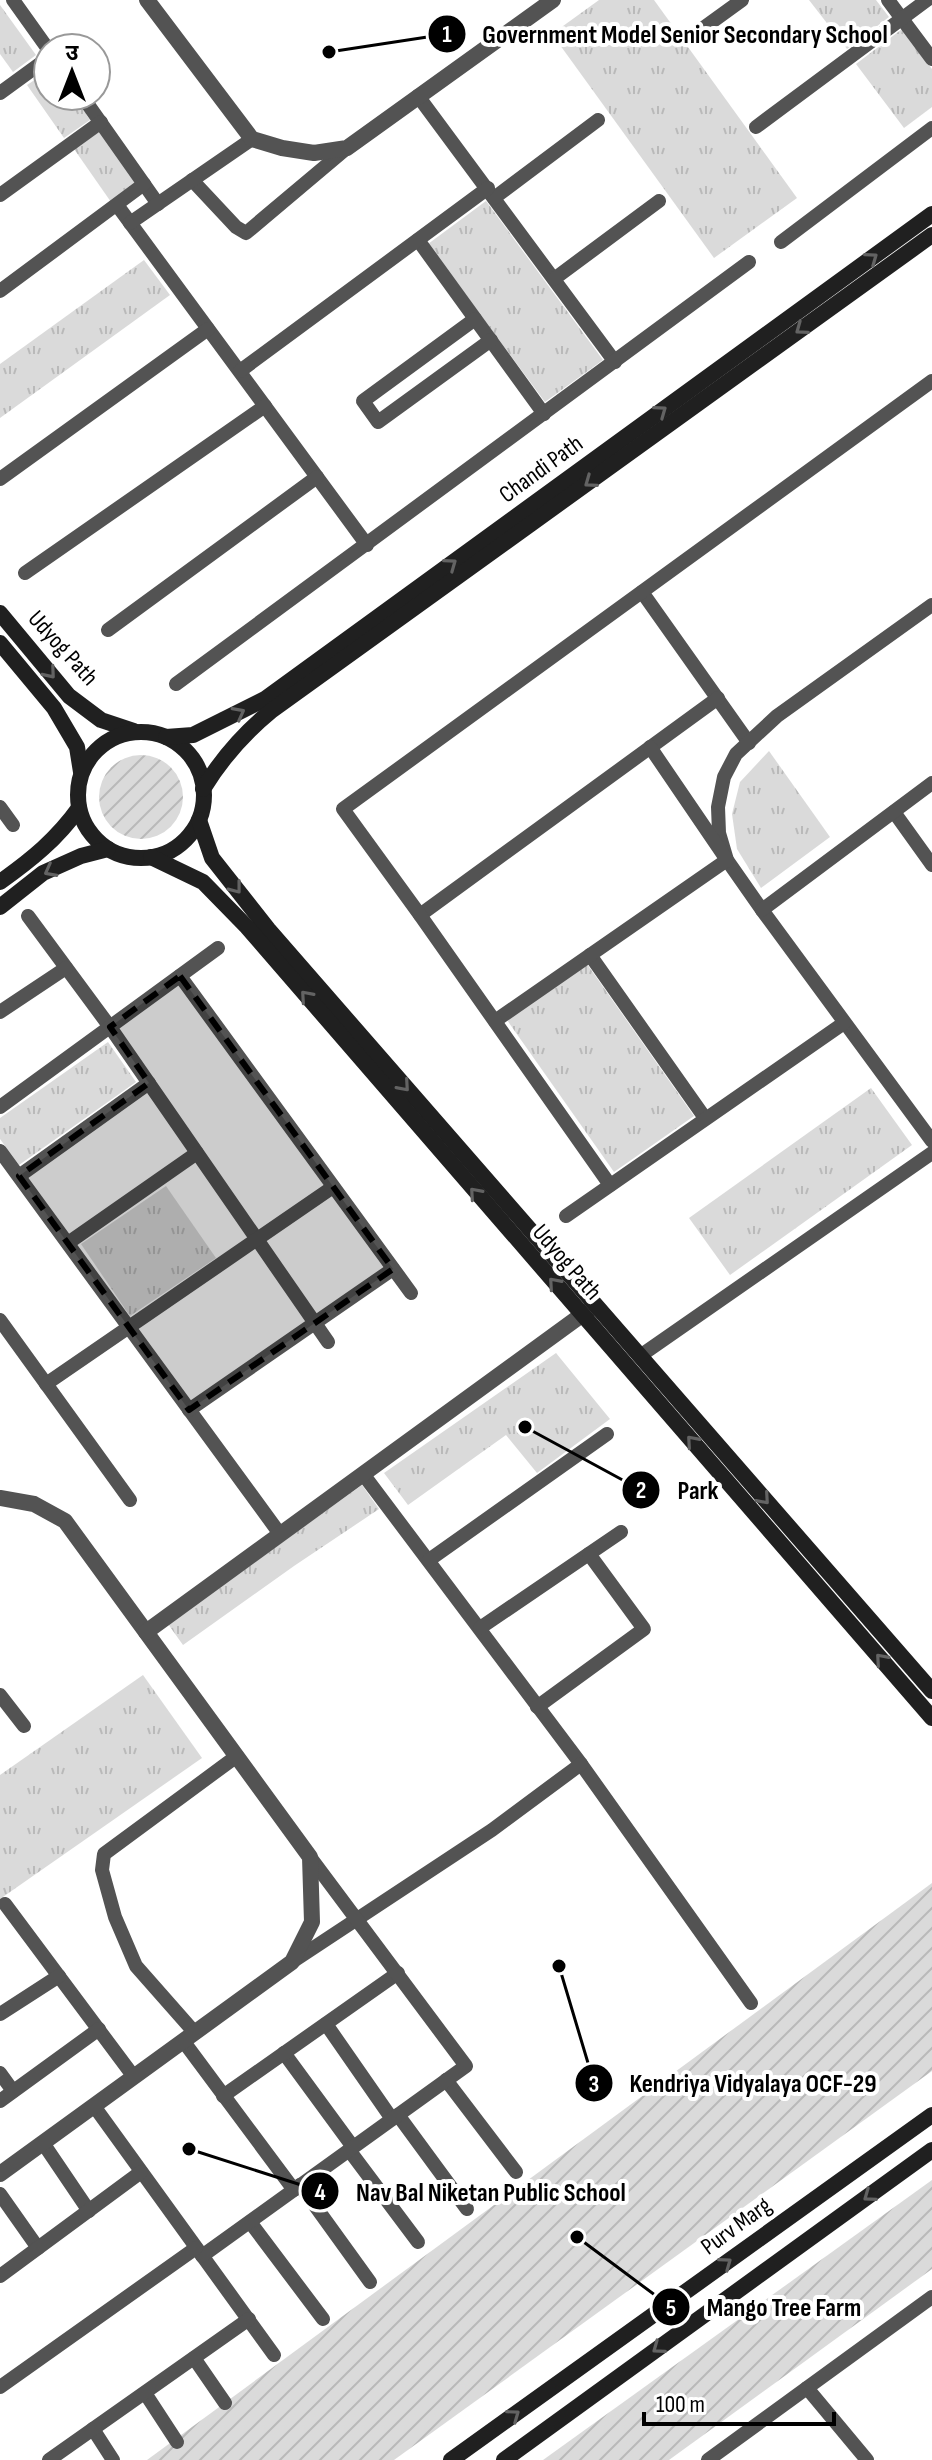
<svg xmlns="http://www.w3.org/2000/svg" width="932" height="2460" font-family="'Sofia Sans Condensed','Noto Sans Devanagari',sans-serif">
<defs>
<pattern id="park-tufts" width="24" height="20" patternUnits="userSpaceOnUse" patternTransform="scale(2)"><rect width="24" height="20" fill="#dadada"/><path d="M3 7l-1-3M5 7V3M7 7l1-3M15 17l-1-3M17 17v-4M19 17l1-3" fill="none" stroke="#b9b9b9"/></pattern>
<pattern id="garden-furrows" width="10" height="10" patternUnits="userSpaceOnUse" patternTransform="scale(2)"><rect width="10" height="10" fill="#dadada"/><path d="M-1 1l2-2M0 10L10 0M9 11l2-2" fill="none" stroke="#b9b9b9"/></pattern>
</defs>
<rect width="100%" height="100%" fill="#fff"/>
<g fill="url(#park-tufts)">
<path d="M 599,0 L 654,0 L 797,198 L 714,258 L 552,34 Z"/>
<path d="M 809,0 L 876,0 L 889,17 L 847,49 Z"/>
<path d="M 0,5 L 36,55 L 13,72 L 0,54 Z"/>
<path d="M 902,29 L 932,69 L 932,107 L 904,128 L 856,64 Z"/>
<path d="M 48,71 L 48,96 L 74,96 L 90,120 L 64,138 L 27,85 Z"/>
<path d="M 100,131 L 137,184 L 111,202 L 74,149 Z"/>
<path d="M 486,201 L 603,360 L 545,402 L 428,244 Z"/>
<path d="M 144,260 L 170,295 L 0,418 L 0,364 Z"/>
<path d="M 769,751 L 830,837 L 761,888 L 737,849 L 732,814 L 740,782 Z"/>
<path d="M 587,964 L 694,1116 L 614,1172 L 507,1020 Z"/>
<path d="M 108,1042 L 136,1082 L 19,1165 L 0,1139 L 0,1118 Z"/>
<path d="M 871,1088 L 912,1145 L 730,1275 L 689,1218 Z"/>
<path d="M 166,1186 L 216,1258 L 130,1316 L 81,1244 Z"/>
<path d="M 556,1353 L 610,1419 L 537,1473 L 506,1435 L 408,1505 L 384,1473 Z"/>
<path d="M 362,1485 L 379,1509 L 294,1566 L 183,1645 L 168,1624 Z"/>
<path d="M 143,1675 L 202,1758 L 0,1899 L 0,1775 Z"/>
</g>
<g fill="url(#garden-furrows)">
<circle cx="141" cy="797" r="42"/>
<path d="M 932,1883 L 932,2071 L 394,2460 L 147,2460 Z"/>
<path d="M 932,2180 L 932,2269 L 669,2460 L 543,2460 Z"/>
</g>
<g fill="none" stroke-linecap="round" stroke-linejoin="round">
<g stroke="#535353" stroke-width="14">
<path d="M 13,0 L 48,49"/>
<path d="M 888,0 L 932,59"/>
<path d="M 691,37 L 742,0"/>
<path d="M 0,93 L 48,58"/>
<path d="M 82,96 L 158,204"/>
<path d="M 418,96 L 615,362"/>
<path d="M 756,127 L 927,0"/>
<path d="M 192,180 L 236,227 L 246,233 L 347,148"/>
<path d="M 0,195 L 101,122"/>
<path d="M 494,198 L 598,120"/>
<path d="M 117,205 L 367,545"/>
<path d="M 130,223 L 252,139"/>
<path d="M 418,240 L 544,414"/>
<path d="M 781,242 L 932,128"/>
<path d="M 554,279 L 659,201"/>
<path d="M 0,291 L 144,184"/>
<path d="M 475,319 L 363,401 L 378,422 L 491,340"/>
<path d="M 240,371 L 488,188"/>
<path d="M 0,479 L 208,329"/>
<path d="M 25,573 L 265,406"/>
<path d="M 642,592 L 749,743"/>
<path d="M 932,605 L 777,716 L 736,754 L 724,777 L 718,807 L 719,833 L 727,860 L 762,910 L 932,1141"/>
<path d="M 108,630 L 317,477"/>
<path d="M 176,684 L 749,262"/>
<path d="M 0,807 L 13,825"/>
<path d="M 894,812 L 932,865"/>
<path d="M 762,910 L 932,783"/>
<path d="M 420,915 L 718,698"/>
<path d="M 28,916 L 110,1027 L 328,1342"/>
<path d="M 590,955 L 705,1118"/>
<path d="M 180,976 L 411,1293"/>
<path d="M 0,1012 L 66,968"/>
<path d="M 495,1021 L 727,860 L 650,747"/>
<path d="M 0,1107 L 218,948"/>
<path d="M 0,1151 L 280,1534"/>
<path d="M 19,1176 L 149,1083"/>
<path d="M 610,1185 L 420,915 L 343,809 L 932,381"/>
<path d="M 566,1216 L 844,1023"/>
<path d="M 68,1243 L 197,1153"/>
<path d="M 0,1320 L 130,1500"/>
<path d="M 640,1356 L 932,1153"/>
<path d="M 46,1384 L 333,1187"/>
<path d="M 189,1410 L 393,1269"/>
<path d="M 363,1474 L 581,1764 L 751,2003"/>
<path d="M 429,1560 L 607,1434"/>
<path d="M 480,1628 L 621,1532"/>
<path d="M 0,1695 L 24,1726"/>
<path d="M 537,1707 L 644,1629 L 589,1554"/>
<path d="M 5,1904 L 134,2077"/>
<path d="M 292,1962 L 492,1830 L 581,1764"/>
<path d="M 0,2014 L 59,1976"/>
<path d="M 326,2024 L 392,2119"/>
<path d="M 195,2033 L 136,1966 L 115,1917 L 102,1870 L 104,1854 L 237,1756"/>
<path d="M 184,2042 L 294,2190"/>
<path d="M 284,2053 L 353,2147"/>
<path d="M 0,2073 L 13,2091"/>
<path d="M 446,2080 L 516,2172"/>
<path d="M 223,2096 L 398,1973"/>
<path d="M 0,2101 L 99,2029"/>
<path d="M 94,2106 L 274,2355"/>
<path d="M 398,2115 L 467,2209"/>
<path d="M 43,2143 L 89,2211"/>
<path d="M 349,2150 L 418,2242"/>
<path d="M 300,2185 L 370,2282"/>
<path d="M 0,2194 L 38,2248"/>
<path d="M 250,2222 L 323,2319"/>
<path d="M 202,2256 L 466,2066 L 310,1857"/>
<path d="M 0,2276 L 141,2172"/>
<path d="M 194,2358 L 225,2403"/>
<path d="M 0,2387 L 196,2248"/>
<path d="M 807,2388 L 867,2460"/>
<path d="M 145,2393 L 177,2442"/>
<path d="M 93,2429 L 113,2460"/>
<path d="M 49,2460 L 249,2319"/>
<path d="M 708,2460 L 932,2297"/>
</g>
<g stroke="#535353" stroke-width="16">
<path d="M 147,0 L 252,139 L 282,148 L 314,153 L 347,148 L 553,0"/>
<path d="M 0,1498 L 34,1504 L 65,1521 L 310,1857 L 312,1922 L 292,1962 L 0,2174"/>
<path d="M 146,1632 L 594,1306"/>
</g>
<g stroke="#202020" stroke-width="16">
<path d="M 0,613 L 69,696 L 101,720 L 134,731"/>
<path d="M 0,643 L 54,708 L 77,747 L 81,772"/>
<circle cx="141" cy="795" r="63"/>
<path d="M 166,737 L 193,735 L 265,699 L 932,214"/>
<path d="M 203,789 C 222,758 243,734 271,711 L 932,235"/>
<path d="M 199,820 L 212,858 L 268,929 L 932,1691"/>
<path d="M 151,857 L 203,882 L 247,927 L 932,1718"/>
<path d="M 0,882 C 31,860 57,839 79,808"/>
<path d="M 0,907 L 43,873 L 81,856 L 108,849"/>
<path d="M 451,2460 L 932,2115"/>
<path d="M 504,2460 L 932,2150"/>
</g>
</g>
<defs><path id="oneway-chevron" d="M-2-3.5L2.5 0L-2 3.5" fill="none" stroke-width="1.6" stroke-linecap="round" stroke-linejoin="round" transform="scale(2)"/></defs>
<g stroke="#636363">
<use href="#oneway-chevron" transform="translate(872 258) rotate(-36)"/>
<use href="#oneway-chevron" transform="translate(801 329) rotate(144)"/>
<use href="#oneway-chevron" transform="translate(661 411) rotate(-36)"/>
<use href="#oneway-chevron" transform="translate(590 482) rotate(144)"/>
<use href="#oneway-chevron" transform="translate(451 564) rotate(-36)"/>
<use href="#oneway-chevron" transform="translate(50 673) rotate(50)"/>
<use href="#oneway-chevron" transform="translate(239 713) rotate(-28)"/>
<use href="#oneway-chevron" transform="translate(50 871) rotate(152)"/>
<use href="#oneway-chevron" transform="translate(236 888) rotate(52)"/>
<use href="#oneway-chevron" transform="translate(306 996) rotate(-131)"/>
<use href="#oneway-chevron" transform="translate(404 1086) rotate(49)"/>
<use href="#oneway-chevron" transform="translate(475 1193) rotate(-131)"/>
<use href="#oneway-chevron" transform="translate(554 1283) rotate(-131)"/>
<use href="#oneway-chevron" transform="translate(692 1441) rotate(-131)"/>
<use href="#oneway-chevron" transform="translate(764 1499) rotate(49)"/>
<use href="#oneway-chevron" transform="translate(881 1659) rotate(-131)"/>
<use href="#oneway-chevron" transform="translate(869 2196) rotate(144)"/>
<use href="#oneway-chevron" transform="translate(726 2263) rotate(-36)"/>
<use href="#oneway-chevron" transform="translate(658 2348) rotate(144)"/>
<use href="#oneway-chevron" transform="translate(514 2415) rotate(-36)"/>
</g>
<path fill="#000" fill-opacity="0.2" stroke="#000" stroke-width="6" stroke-dasharray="16 10" stroke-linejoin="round" d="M 180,976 L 393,1269 L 189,1410 L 19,1176 L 149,1083 L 110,1027 Z"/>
<g text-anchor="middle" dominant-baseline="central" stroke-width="8" stroke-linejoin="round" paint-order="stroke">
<g font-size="24" fill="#000" stroke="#fff">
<text transform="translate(541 469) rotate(-36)">Chandi Path</text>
<text transform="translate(63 648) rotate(48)">Udyog Path</text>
<text transform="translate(567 1262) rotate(49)">Udyog Path</text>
<text transform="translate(736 2226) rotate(-36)">Purv Marg</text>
</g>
</g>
<path fill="none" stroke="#000" stroke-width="3" d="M329 52L447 34M525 1427L641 1490M559 1966L594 2083M189 2149L320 2191M577 2237L671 2307"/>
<g fill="#000" stroke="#fff" stroke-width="3">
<circle cx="329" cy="52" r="8"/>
<circle cx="525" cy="1427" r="8"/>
<circle cx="559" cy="1966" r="8"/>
<circle cx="189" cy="2149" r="8"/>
<circle cx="577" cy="2237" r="8"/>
<circle cx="447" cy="34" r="20"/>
<circle cx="641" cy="1490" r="20"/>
<circle cx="594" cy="2083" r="20"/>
<circle cx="320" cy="2191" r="20"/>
<circle cx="671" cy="2307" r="20"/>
</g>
<g font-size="24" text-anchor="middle" font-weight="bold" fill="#fff">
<text x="447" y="42">1</text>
<text x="641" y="1498">2</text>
<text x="594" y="2092">3</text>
<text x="320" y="2200">4</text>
<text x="671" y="2316">5</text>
</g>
<g font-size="26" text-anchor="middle" font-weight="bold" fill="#000" stroke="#fff" stroke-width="8" stroke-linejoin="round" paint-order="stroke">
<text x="685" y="43">Government Model Senior Secondary School</text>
<text x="698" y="1499">Park</text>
<text x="753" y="2092">Kendriya Vidyalaya OCF-29</text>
<text x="491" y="2201">Nav Bal Niketan Public School</text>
<text x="784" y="2316">Mango Tree Farm</text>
</g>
<g transform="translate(72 72)"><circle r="38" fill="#ffffff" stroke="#999999" stroke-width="2"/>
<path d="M0-6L14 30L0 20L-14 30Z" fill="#000000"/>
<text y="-12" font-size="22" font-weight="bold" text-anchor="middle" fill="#000000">उ</text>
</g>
<path d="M644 2412v12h190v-12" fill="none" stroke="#000000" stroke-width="4"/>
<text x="656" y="2412" font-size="24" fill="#000000" stroke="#ffffff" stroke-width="6" paint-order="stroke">100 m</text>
</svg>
